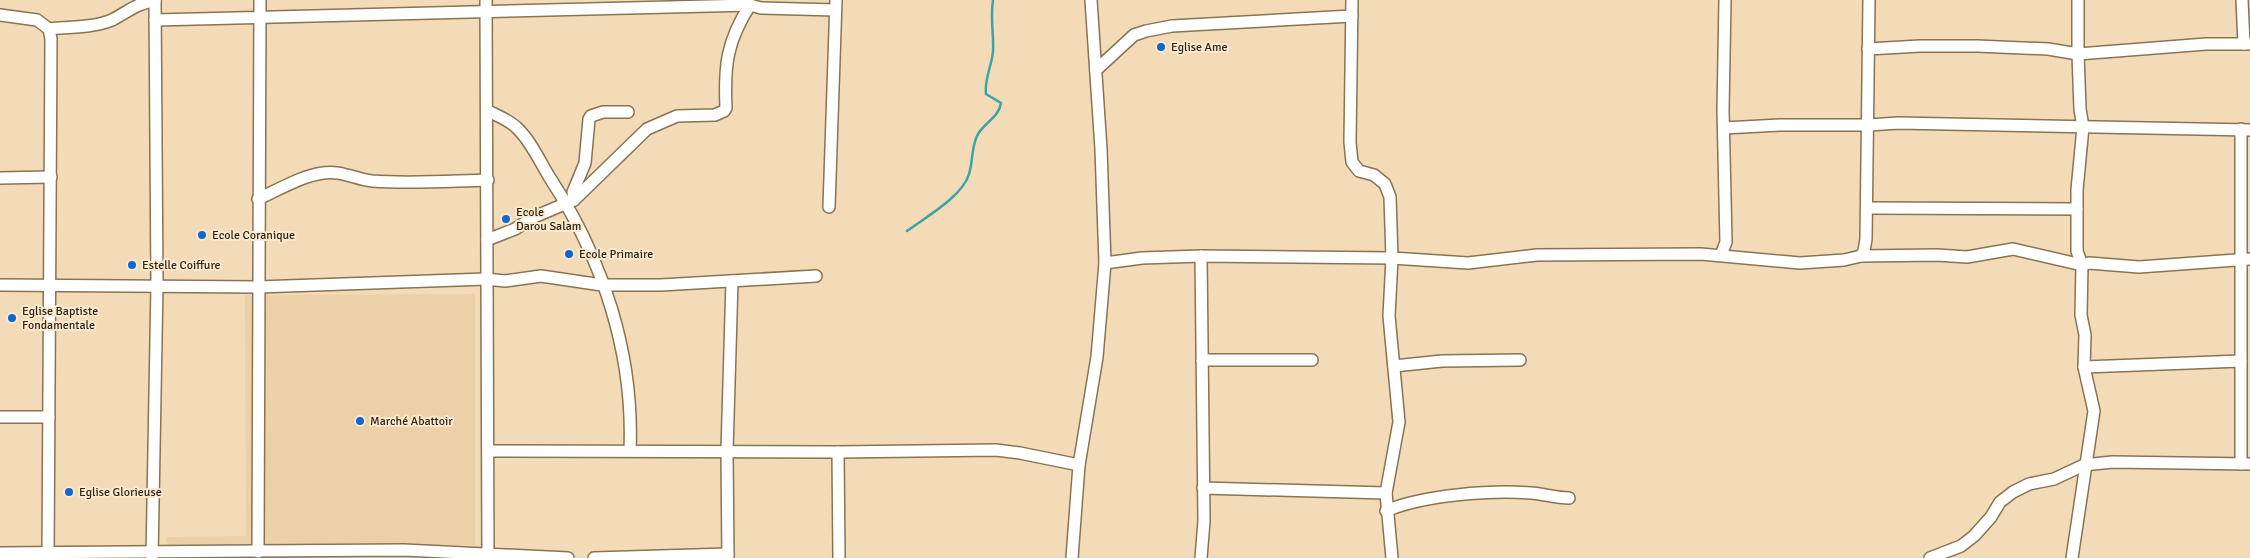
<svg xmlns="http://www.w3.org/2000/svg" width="2250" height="558" font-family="Signika,sans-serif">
<rect width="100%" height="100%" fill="#f3dbb8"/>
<path fill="#ecd0a7" d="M 475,294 L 475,545 L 168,545 L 166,537 L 246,536 L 245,295 Z"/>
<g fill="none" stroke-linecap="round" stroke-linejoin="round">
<path stroke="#3aa5a4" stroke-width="2.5" d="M 907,231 C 926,217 963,196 969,174 C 973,162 971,149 977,136 C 983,123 999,118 1001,103 L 986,94 C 984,79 992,66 993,51 C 994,34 990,18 993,0"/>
<g stroke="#887353" stroke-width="14">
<g id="minor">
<path d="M 486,0 L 488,558"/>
<path d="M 1352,0 L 1350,142 L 1352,162 L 1359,171 L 1374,175 L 1385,184 L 1390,197 L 1392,258 L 1389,316 L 1399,422 L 1386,493 L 1392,558"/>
<path d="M 2242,0 L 2244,44"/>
<path d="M 0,15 L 37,20 L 49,29 L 51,39 L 48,558"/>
<path d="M 155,20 L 750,5 L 761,8 L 835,10"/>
<path d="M 49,29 C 69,27 92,28 112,20 C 126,13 138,2 155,1"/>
<path d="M 1868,49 L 1920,46 L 1977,46 L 2048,49 L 2078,54 L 2206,44 L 2250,44"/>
<path d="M 1096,70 L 1134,35 L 1146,31 L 1172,26 L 1352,16"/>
<path d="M 488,111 C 498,116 509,120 517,128 C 531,141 540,162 550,178 C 603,259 634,354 630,450"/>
<path d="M 1724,128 L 1780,125 L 1869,125 L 1898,123 L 2250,130"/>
<path d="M 2241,129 L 2241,464"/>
<path d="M 0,178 L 51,177"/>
<path d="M 258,199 C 278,190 301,176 323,173 C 340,170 355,179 372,181 C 410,184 449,181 488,180"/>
<path d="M 574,200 L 573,192 L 585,163 L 589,119 L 591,116 L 603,112 L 628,112"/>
<path d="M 829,207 L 836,0"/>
<path d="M 1867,208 L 2077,209"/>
<path d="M 487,240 L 515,229 L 534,217 L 574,200 L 647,129 L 677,116 L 715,115 L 724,111 L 726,108 C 724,65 727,41 750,5"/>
<path d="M 1721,255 L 1726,242 L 1723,110 L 1725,0"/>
<path d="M 1201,256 L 1204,521 L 1201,558"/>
<path d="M 1861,256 L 1864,251 L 1866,239 L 1869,0"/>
<path d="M 1105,263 L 1142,258 L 1201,256 L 1392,258 L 1468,263 L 1537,255 L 1701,254 L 1800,263 L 1844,260 L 1861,256 L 1937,255 L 1967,257 L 2013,249 L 2082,265 L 2089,263 L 2139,267 L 2250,259"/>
<path d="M 0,285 L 258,287 L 486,279 L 505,281 L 541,276 L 602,285 L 661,285 L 816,276"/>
<path d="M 1202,360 L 1312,360"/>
<path d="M 1394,366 L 1442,361 L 1520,360"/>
<path d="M 2084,367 L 2241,361"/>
<path d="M 0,417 L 49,417"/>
<path d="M 488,451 L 838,452 L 996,450 L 1020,453 L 1079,465 L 1072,558"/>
<path d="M 838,452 L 839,558"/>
<path d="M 1079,465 L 1097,357 L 1105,263 L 1101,149 L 1091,0"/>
<path d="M 1203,488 L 1386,493"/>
<path d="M 1386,511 C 1422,495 1492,490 1531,493 C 1544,494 1556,498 1569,498"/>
<path d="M 258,552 L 260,0"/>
<path d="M 0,553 L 404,550 L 568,558"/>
<path d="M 152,558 L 157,285 L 155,0"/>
<path d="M 594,558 L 728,554"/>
<path d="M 728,558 L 727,451 L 732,281"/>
<path d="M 1930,558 L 1961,546 L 1974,536 L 1991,517 L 2000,502 L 2013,492 L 2029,484 L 2054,479 L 2084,465 L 2112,462 L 2250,464"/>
<path d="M 2072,558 L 2094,411 L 2084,367 L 2085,335 L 2081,315 L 2082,265 L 2077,251 L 2077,190 L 2083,127 L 2080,109 L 2078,54 L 2078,0"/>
</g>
</g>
<use href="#minor" stroke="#fff" stroke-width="11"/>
</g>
<g fill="#0e67d0" stroke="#fce9cd" stroke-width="2">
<circle cx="1161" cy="47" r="5"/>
<circle cx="506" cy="219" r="5"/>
<circle cx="202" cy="235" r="5"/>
<circle cx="569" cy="254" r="5"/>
<circle cx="132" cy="265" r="5"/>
<circle cx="12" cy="318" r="5"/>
<circle cx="360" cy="421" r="5"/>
<circle cx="69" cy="492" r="5"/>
</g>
<g text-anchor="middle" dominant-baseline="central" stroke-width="4" stroke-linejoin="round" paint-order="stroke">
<g font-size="12" fill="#2f2619" stroke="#fce9cd" text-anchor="start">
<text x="1171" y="47">Eglise Ame</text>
<text x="516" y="212">Ecole<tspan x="516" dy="14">Darou Salam</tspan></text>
<text x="212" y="235">Ecole Coranique</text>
<text x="579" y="254">Ecole Primaire</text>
<text x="142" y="265">Estelle Coiffure</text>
<text x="22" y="311">Eglise Baptiste<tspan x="22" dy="14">Fondamentale</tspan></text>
<text x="370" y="421">Marché Abattoir</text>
<text x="79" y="492">Eglise Glorieuse</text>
</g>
</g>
</svg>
